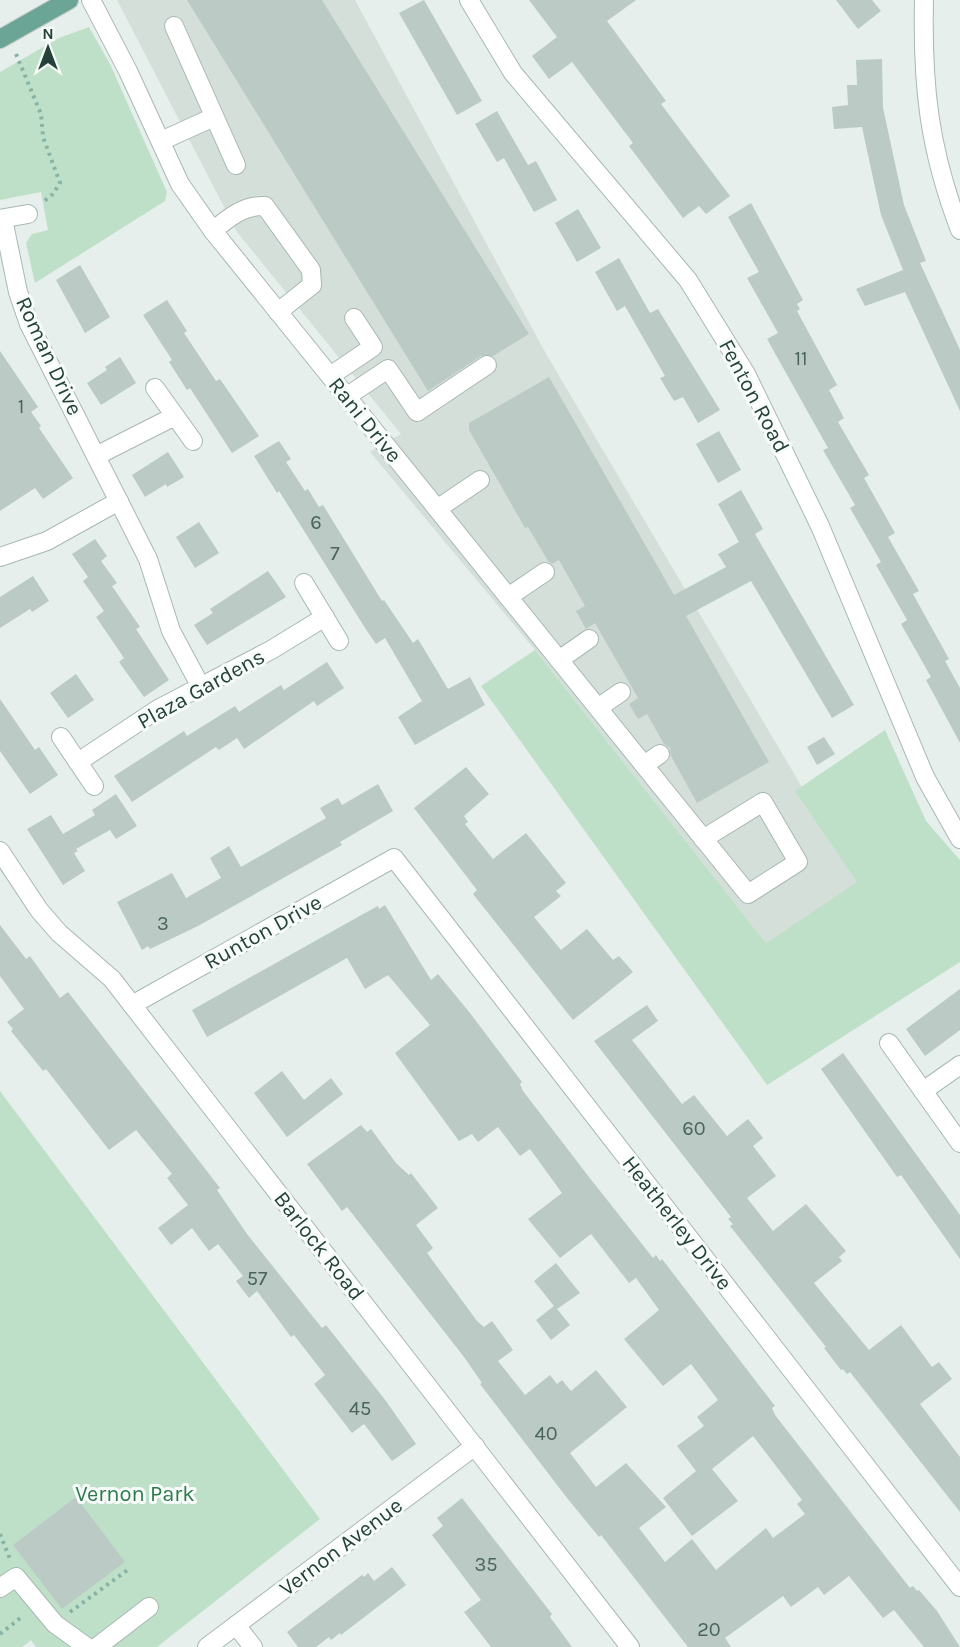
<svg xmlns="http://www.w3.org/2000/svg" width="960" height="1647" font-family="Karla,sans-serif">
<rect width="100%" height="100%" fill="#e6efeb"/>
<path fill="#d4dfda" d="M 117,0 L 355,0 L 545,352 L 858,882 L 766,943 L 535,650 L 370,452 L 401,434 L 237,232 Z"/>
<g fill="#bfe0c8">
<path d="M 89,27 L 110,64 L 167,192 L 165,201 L 35,283 L 26,243 L 32,234 L 48,230 L 41,192 L 0,200 L 0,72 L 59,38 Z"/>
<path d="M 535,650 L 766,943 L 857,882 L 795,791 L 885,730 L 926,821 L 960,860 L 960,962 L 767,1085 L 481,686 Z"/>
<path d="M 0,1091 L 320,1519 L 157,1647 L 36,1647 L 31,1640 L 22,1647 L 0,1647 Z"/>
</g>
<g fill="#bbcac4">
<path d="M 187,0 L 322,0 L 529,334 L 493,356 L 481,356 L 428,391 Z"/>
<path d="M 424,0 L 482,101 L 457,115 L 399,13 Z"/>
<path d="M 529,0 L 636,0 L 607,21 L 666,101 L 661,104 L 730,196 L 706,214 L 699,206 L 683,218 L 629,146 L 633,143 L 572,62 L 549,79 L 532,56 L 557,37 Z"/>
<path d="M 836,0 L 872,0 L 881,11 L 858,29 Z"/>
<path d="M 882,59 L 883,108 L 904,205 L 926,261 L 920,263 L 960,350 L 960,411 L 905,292 L 865,306 L 856,289 L 903,270 L 881,215 L 862,127 L 834,129 L 832,107 L 848,105 L 847,85 L 857,85 L 856,60 Z"/>
<path d="M 497,111 L 528,165 L 536,161 L 557,200 L 534,212 L 504,158 L 497,162 L 475,124 Z"/>
<path d="M 751,203 L 803,300 L 797,304 L 800,309 L 797,311 L 837,385 L 829,390 L 844,418 L 838,422 L 869,475 L 864,478 L 895,533 L 888,537 L 919,591 L 913,594 L 949,659 L 945,661 L 960,688 L 960,743 L 926,680 L 931,677 L 901,624 L 907,620 L 876,565 L 881,562 L 850,508 L 855,505 L 823,450 L 828,448 L 767,339 L 778,333 L 747,278 L 759,272 L 728,217 Z"/>
<path d="M 578,209 L 601,248 L 577,262 L 555,223 Z"/>
<path d="M 619,258 L 650,313 L 658,309 L 720,410 L 698,423 L 683,397 L 674,401 L 660,378 L 665,376 L 625,306 L 617,311 L 595,272 Z"/>
<path d="M 80,265 L 110,317 L 85,333 L 56,280 Z"/>
<path d="M 167,300 L 187,331 L 184,333 L 216,381 L 220,379 L 259,436 L 232,453 L 190,388 L 187,390 L 169,362 L 172,360 L 143,315 Z"/>
<path d="M 0,351 L 38,407 L 31,412 L 41,426 L 39,428 L 73,478 L 43,499 L 35,488 L 0,511 Z"/>
<path d="M 120,357 L 136,383 L 101,405 L 87,383 L 107,370 L 105,367 Z"/>
<path d="M 549,377 L 674,595 L 726,567 L 718,554 L 739,542 L 718,504 L 741,490 L 763,529 L 755,534 L 854,705 L 832,718 L 751,581 L 686,616 L 769,762 L 697,803 L 671,756 L 670,748 L 664,744 L 647,714 L 638,719 L 629,704 L 638,698 L 595,623 L 586,629 L 576,611 L 585,606 L 559,560 L 552,564 L 548,561 L 528,527 L 525,528 L 469,430 L 469,423 Z"/>
<path d="M 719,431 L 741,470 L 718,483 L 696,444 Z"/>
<path d="M 279,441 L 291,459 L 286,462 L 305,491 L 308,489 L 319,507 L 323,505 L 382,601 L 384,600 L 413,643 L 418,639 L 448,689 L 470,677 L 485,705 L 415,745 L 398,717 L 422,701 L 385,638 L 376,644 L 367,631 L 279,491 L 277,493 L 254,456 Z"/>
<path d="M 168,452 L 184,477 L 167,487 L 166,484 L 145,497 L 132,475 Z"/>
<path d="M 199,522 L 219,553 L 195,568 L 176,537 Z"/>
<path d="M 95,539 L 107,556 L 101,561 L 117,583 L 112,586 L 140,627 L 136,629 L 169,680 L 144,697 L 119,662 L 124,658 L 96,617 L 104,611 L 83,581 L 88,577 L 72,554 Z"/>
<path d="M 268,571 L 286,597 L 207,645 L 194,625 L 213,613 L 210,609 Z"/>
<path d="M 33,576 L 49,601 L 32,612 L 30,609 L 0,628 L 0,597 Z"/>
<path d="M 327,662 L 344,688 L 317,706 L 314,701 L 244,749 L 237,738 L 219,750 L 216,747 L 132,802 L 114,776 L 184,731 L 187,736 L 235,706 L 239,712 L 281,685 L 284,690 Z"/>
<path d="M 76,674 L 94,700 L 68,718 L 50,693 Z"/>
<path d="M 0,699 L 35,750 L 39,747 L 58,775 L 30,794 L 0,751 Z"/>
<path d="M 824,737 L 835,754 L 817,765 L 807,747 Z"/>
<path d="M 466,767 L 489,794 L 464,816 L 468,822 L 465,824 L 493,859 L 526,833 L 566,883 L 556,891 L 561,896 L 534,917 L 561,950 L 587,929 L 613,960 L 619,956 L 633,972 L 573,1020 L 473,894 L 477,890 L 414,808 Z"/>
<path d="M 378,784 L 393,811 L 340,842 L 342,845 L 198,926 L 150,949 L 148,946 L 142,950 L 117,902 L 172,873 L 186,898 L 221,878 L 210,858 L 229,846 L 241,867 L 326,818 L 320,808 L 338,798 L 342,805 Z"/>
<path d="M 116,794 L 137,826 L 116,839 L 110,830 L 76,849 L 78,851 L 74,853 L 85,871 L 63,885 L 27,829 L 51,815 L 63,834 L 95,815 L 92,810 Z"/>
<path d="M 385,905 L 431,980 L 438,974 L 470,1013 L 522,1082 L 520,1084 L 523,1091 L 589,1177 L 653,1258 L 656,1255 L 660,1261 L 662,1259 L 775,1406 L 772,1408 L 775,1415 L 910,1588 L 913,1586 L 917,1591 L 919,1590 L 937,1611 L 960,1647 L 924,1647 L 894,1610 L 883,1618 L 849,1576 L 824,1595 L 818,1587 L 791,1607 L 783,1596 L 725,1638 L 731,1647 L 688,1647 L 601,1535 L 599,1537 L 567,1498 L 480,1384 L 482,1383 L 464,1357 L 347,1207 L 342,1211 L 307,1164 L 361,1125 L 367,1132 L 371,1129 L 396,1163 L 409,1175 L 411,1173 L 438,1208 L 416,1225 L 433,1248 L 427,1253 L 477,1321 L 484,1327 L 492,1321 L 513,1350 L 498,1361 L 525,1395 L 550,1375 L 557,1384 L 562,1380 L 571,1391 L 596,1370 L 627,1407 L 570,1453 L 596,1487 L 626,1463 L 666,1507 L 639,1528 L 665,1562 L 692,1539 L 716,1570 L 766,1528 L 773,1538 L 805,1514 L 797,1504 L 802,1500 L 753,1436 L 712,1469 L 738,1501 L 692,1536 L 663,1498 L 696,1471 L 677,1446 L 704,1426 L 697,1417 L 718,1400 L 691,1364 L 663,1386 L 624,1339 L 659,1310 L 636,1278 L 629,1283 L 591,1234 L 560,1258 L 528,1219 L 562,1193 L 530,1149 L 520,1156 L 498,1127 L 478,1142 L 472,1134 L 459,1141 L 395,1053 L 430,1025 L 388,975 L 365,989 L 347,958 L 207,1037 L 192,1010 L 365,913 L 378,906 L 379,909 Z"/>
<path d="M 0,925 L 26,959 L 30,956 L 60,998 L 68,992 L 220,1188 L 217,1190 L 247,1234 L 322,1328 L 326,1325 L 386,1401 L 416,1444 L 392,1461 L 364,1424 L 352,1433 L 314,1384 L 325,1375 L 294,1335 L 291,1337 L 257,1291 L 249,1298 L 236,1281 L 243,1276 L 218,1244 L 209,1251 L 192,1228 L 171,1245 L 158,1228 L 188,1205 L 167,1178 L 172,1174 L 136,1130 L 109,1150 L 46,1069 L 43,1071 L 11,1031 L 13,1029 L 7,1022 L 24,1009 L 0,976 Z"/>
<path d="M 960,989 L 960,1030 L 925,1056 L 906,1029 Z"/>
<path d="M 647,1005 L 658,1021 L 632,1040 L 682,1104 L 694,1095 L 727,1136 L 748,1119 L 763,1138 L 753,1146 L 776,1176 L 747,1198 L 773,1231 L 806,1204 L 846,1251 L 839,1257 L 842,1261 L 814,1283 L 827,1299 L 869,1350 L 901,1325 L 932,1367 L 939,1362 L 952,1379 L 920,1404 L 960,1457 L 960,1512 L 850,1372 L 847,1374 L 843,1369 L 841,1370 L 824,1348 L 826,1347 L 730,1226 L 733,1224 L 728,1219 L 731,1217 L 594,1041 Z"/>
<path d="M 843,1053 L 960,1215 L 960,1259 L 901,1175 L 897,1177 L 821,1069 Z"/>
<path d="M 282,1071 L 304,1100 L 331,1078 L 343,1094 L 287,1137 L 254,1093 Z"/>
<path d="M 556,1263 L 580,1293 L 557,1309 L 570,1325 L 551,1340 L 536,1320 L 554,1306 L 534,1281 Z"/>
<path d="M 76,1497 L 125,1562 L 62,1609 L 13,1545 Z"/>
<path d="M 462,1498 L 552,1614 L 550,1617 L 572,1647 L 491,1647 L 464,1612 L 481,1600 L 432,1535 L 443,1526 L 437,1518 Z"/>
<path d="M 392,1567 L 406,1585 L 341,1635 L 340,1633 L 331,1640 L 329,1637 L 316,1647 L 298,1647 L 287,1632 L 362,1575 L 364,1577 L 368,1573 L 374,1581 Z"/>
</g>
<g fill="none" stroke-linecap="round" stroke-linejoin="round">
<g stroke="#a8b8b2" stroke-width="20">
<g id="minor">
<path d="M 91,0 L 128,71 L 180,184 L 213,231 L 748,894 L 798,862 L 763,802 L 703,839"/>
<path d="M 469,0 L 513,73 L 688,280 L 746,374 L 820,526 L 925,777 L 960,839"/>
<path d="M 924,0 C 922,86 929,149 960,230"/>
<path d="M 174,26 L 236,165"/>
<path d="M 161,141 L 214,117"/>
<path d="M 0,219 L 28,214"/>
<path d="M 3,219 L 18,292 L 29,324 L 148,559 L 171,631 L 201,687"/>
<path d="M 213,231 C 228,218 244,205 265,206 L 311,270 L 312,285 L 278,312"/>
<path d="M 330,376 L 373,347 L 354,318"/>
<path d="M 155,388 L 193,441"/>
<path d="M 346,397 L 388,369 L 417,412 L 487,365"/>
<path d="M 96,456 L 175,416"/>
<path d="M 437,509 L 480,480"/>
<path d="M 0,557 L 47,541 L 119,501"/>
<path d="M 304,583 L 339,641"/>
<path d="M 508,597 L 545,572"/>
<path d="M 559,660 L 589,639"/>
<path d="M 598,708 L 621,692"/>
<path d="M 61,737 L 94,786"/>
<path d="M 78,762 L 158,709 L 271,650 L 325,617"/>
<path d="M 644,765 L 660,754"/>
<path d="M 0,851 L 39,910 L 59,933 L 112,979 L 630,1647"/>
<path d="M 132,1005 L 394,858 L 960,1587"/>
<path d="M 889,1043 L 960,1143"/>
<path d="M 923,1091 L 960,1065"/>
<path d="M 0,1588 L 16,1577 L 55,1624 L 87,1647"/>
<path d="M 236,1625 L 253,1647"/>
<path d="M 97,1647 L 149,1607"/>
<path d="M 207,1647 L 475,1446"/>
</g>
</g>
<g stroke="#c2cac8" stroke-width="20">
<path id="major" d="M 0,39 L 69,0"/>
</g>
<g stroke="#86b3a5" stroke-width="4" stroke-dasharray="3 4.5" stroke-linecap="butt">
<path d="M 16,54 L 41,114 L 43,137 L 60,183 L 53,194 L 43,202"/>
<path d="M 0,1534 L 10,1559"/>
<path d="M 70,1612 L 129,1569"/>
<path d="M 0,1634 L 23,1616"/>
</g>
<use href="#minor" stroke="#fff" stroke-width="18"/>
<use href="#major" stroke="#6aa596" stroke-width="18"/>
</g>
<g text-anchor="middle" dominant-baseline="central" stroke-width="6" stroke-linejoin="round" paint-order="stroke">
<g font-size="20" fill="#4a645c">
<text x="801" y="358">11</text>
<text x="21" y="406">1</text>
<text x="316" y="522">6</text>
<text x="335" y="553">7</text>
<text x="163" y="923">3</text>
<text x="694" y="1128">60</text>
<text x="257" y="1278">57</text>
<text x="360" y="1408">45</text>
<text x="546" y="1433">40</text>
<text x="486" y="1564">35</text>
<text x="709" y="1629">20</text>
</g>
<g font-size="22" fill="#24423a" stroke="#f7fbf9">
<text transform="translate(49 356) rotate(65)">Roman Drive</text>
<text transform="translate(754 396) rotate(62)">Fenton Road</text>
<text transform="translate(365 420) rotate(51)">Rani Drive</text>
<text transform="translate(201 689) rotate(-29)">Plaza Gardens</text>
<text transform="translate(263 932) rotate(-29)">Runton Drive</text>
<text transform="translate(677 1223) rotate(52)">Heatherley Drive</text>
<text transform="translate(319 1246) rotate(52)">Barlock Road</text>
<text transform="translate(341 1547) rotate(-37)">Vernon Avenue</text>
</g>
<g font-size="22" fill="#2d7a4b" stroke="#f7fbf9">
<text x="135" y="1494">Vernon Park</text>
</g>
</g>
<g transform="translate(48 48)" stroke="#f7fbf9" stroke-width="4.5" paint-order="stroke">
<path d="M0-4.5L10 22L0 15L-10 22Z" fill="#24423a"/>
<text y="-9" font-size="16" font-weight="bold" text-anchor="middle" fill="#24423a">N</text>
</g>
</svg>
